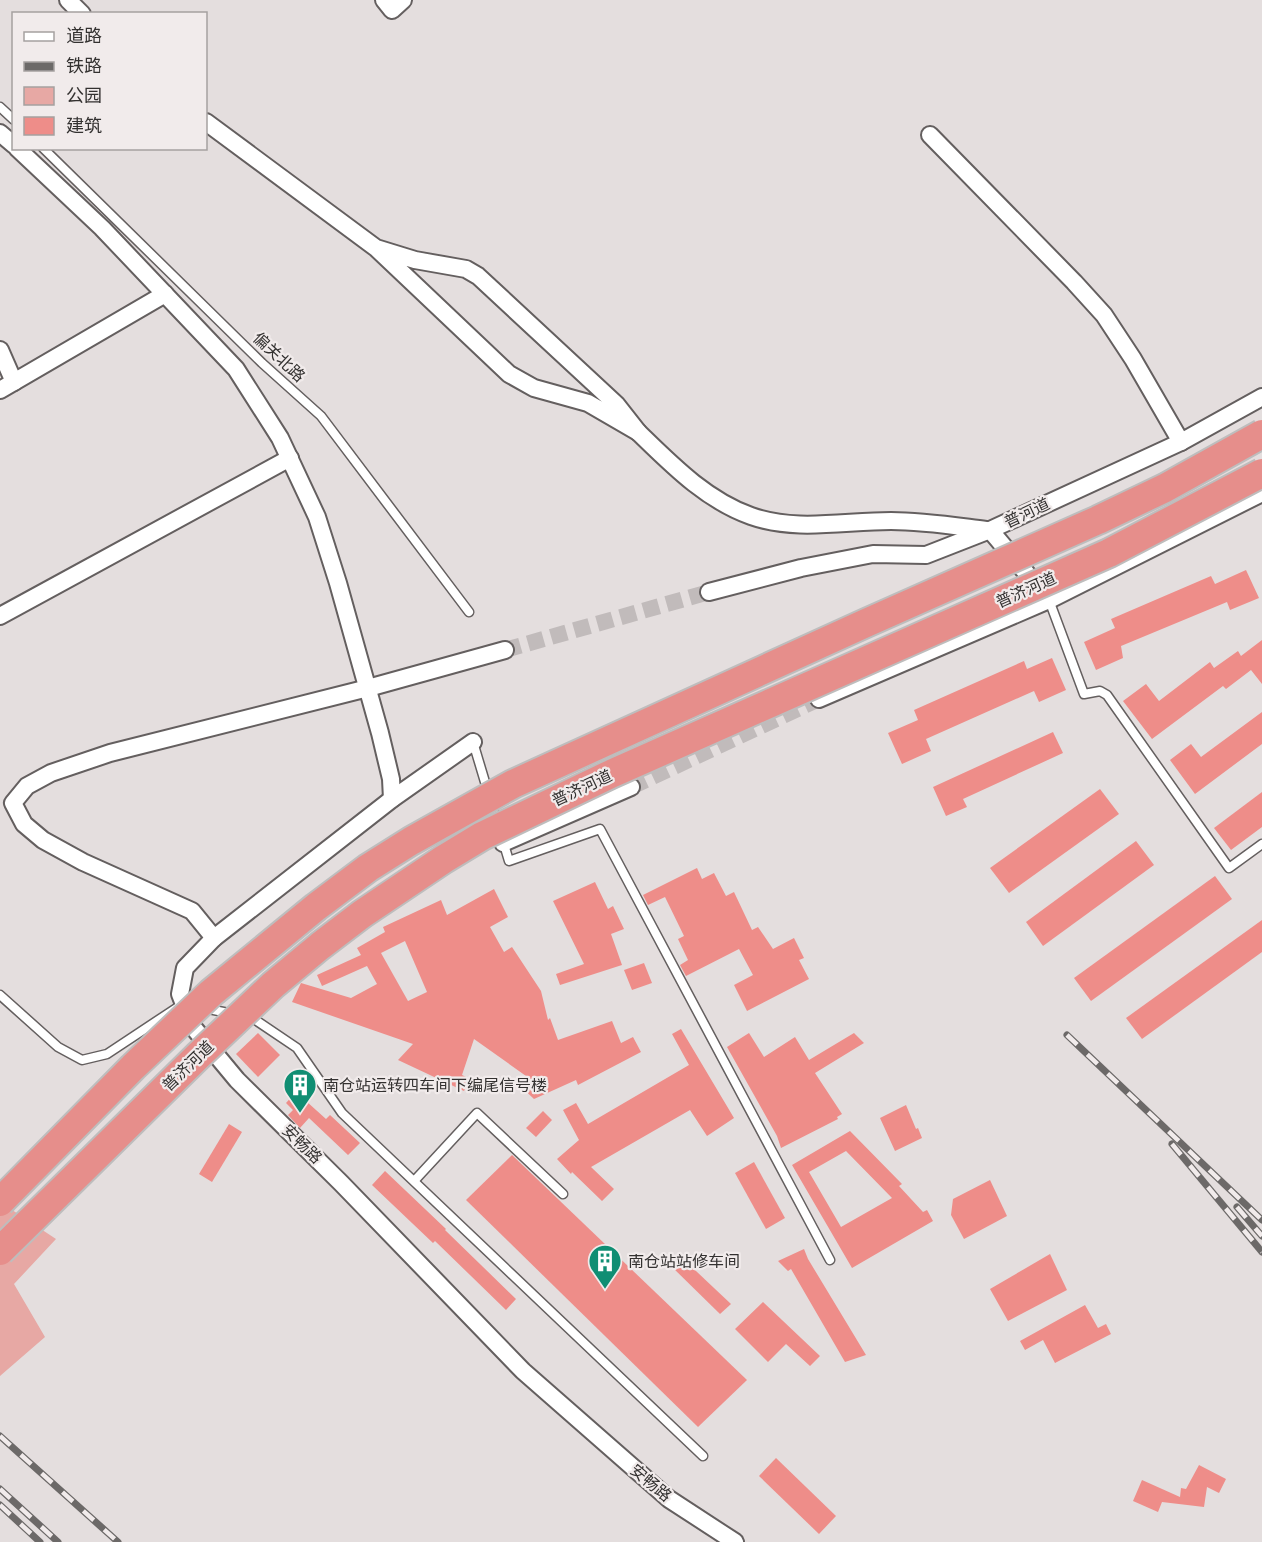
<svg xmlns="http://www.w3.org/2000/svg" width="1262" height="1542" font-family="'Space Grotesk','Noto Sans SC',sans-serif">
<rect width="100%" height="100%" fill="#e4dede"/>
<path fill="#e7a8a4" d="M 0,1202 L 56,1239 L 14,1284 L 45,1337 L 0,1376 Z"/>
<g fill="#ee8d89" fill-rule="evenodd">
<path d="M 1246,570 L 1259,598 L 1230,610 L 1227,602 L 1121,646 L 1123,658 L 1096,670 L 1084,642 L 1115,628 L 1111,619 L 1211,576 L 1215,584 Z"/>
<path d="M 1262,640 L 1262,684 L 1251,670 L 1226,689 L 1223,686 L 1152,739 L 1123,701 L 1146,684 L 1159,701 L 1210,662 L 1214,668 L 1238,651 L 1241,656 Z"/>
<path d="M 1052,658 L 1066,690 L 1039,702 L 1034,691 L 926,739 L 931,751 L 902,764 L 888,733 L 918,720 L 914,710 L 1024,661 L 1027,669 Z"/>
<path d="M 1262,712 L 1262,744 L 1195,794 L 1170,760 L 1191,744 L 1201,757 Z"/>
<path d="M 1053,732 L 1063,753 L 963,799 L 967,807 L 946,816 L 933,787 Z"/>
<path d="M 1100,789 L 1119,814 L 1009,893 L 990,868 Z"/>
<path d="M 1262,792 L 1262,827 L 1231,850 L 1214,828 Z"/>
<path d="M 1136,841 L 1154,865 L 1043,946 L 1026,922 Z"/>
<path d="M 697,868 L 702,879 L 714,873 L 726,896 L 734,892 L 752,930 L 758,927 L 773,949 L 794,938 L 804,958 L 799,960 L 809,979 L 747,1011 L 734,985 L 753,975 L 739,949 L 686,976 L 680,965 L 688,960 L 678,939 L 684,936 L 665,897 L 648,905 L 643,895 Z"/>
<path d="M 1215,876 L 1232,899 L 1091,1001 L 1074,978 Z"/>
<path d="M 595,882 L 608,909 L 613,906 L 624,929 L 611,934 L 622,965 L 560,985 L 556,974 L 584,964 L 553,901 Z"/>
<path d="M 494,889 L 508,917 L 490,927 L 504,952 L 512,947 L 541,991 L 548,1020 L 550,1018 L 558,1040 L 612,1021 L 621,1043 L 633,1037 L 641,1052 L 578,1085 L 576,1080 L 534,1099 L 515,1081 L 526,1076 L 474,1039 L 462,1075 L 470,1079 L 464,1091 L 398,1060 L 413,1044 L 292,1002 L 301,983 L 351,998 L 377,984 L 367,966 L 322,986 L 317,975 L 361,955 L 357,948 L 385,932 L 383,927 L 441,900 L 447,915 ZM 405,941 L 427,992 L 408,1001 L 381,953 Z"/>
<path d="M 1262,920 L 1262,952 L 1142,1039 L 1126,1018 Z"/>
<path d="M 644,963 L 652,983 L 632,990 L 624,970 Z"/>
<path d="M 681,1029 L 734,1118 L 707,1136 L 690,1110 L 591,1167 L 614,1189 L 602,1201 L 572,1172 L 571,1174 L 557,1159 L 579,1140 L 563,1110 L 576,1103 L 588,1124 L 689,1065 L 672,1034 Z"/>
<path d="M 258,1033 L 280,1055 L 258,1077 L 236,1054 Z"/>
<path d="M 749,1033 L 764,1057 L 795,1037 L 809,1060 L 854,1033 L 864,1043 L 815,1073 L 842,1114 L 837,1117 L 838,1119 L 781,1148 L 777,1136 L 727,1047 Z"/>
<path d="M 296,1092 L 326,1119 L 330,1115 L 360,1143 L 348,1155 L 309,1118 L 300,1128 L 288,1115 L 293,1110 L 286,1103 Z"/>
<path d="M 906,1105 L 916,1129 L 918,1128 L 922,1138 L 895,1151 L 880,1118 Z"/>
<path d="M 543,1111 L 552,1120 L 536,1137 L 526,1128 Z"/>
<path d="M 229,1124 L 242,1132 L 212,1182 L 199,1174 Z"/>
<path d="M 850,1131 L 902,1184 L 899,1186 L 923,1212 L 927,1210 L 933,1221 L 852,1268 L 792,1165 ZM 846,1151 L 892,1198 L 841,1227 L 809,1172 Z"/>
<path d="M 512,1155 L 747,1380 L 698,1427 L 466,1200 Z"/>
<path d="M 754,1162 L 785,1218 L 766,1229 L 735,1173 Z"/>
<path d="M 385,1171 L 446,1229 L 445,1230 L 516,1299 L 506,1310 L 435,1241 L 433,1243 L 372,1185 Z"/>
<path d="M 990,1180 L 1007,1216 L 964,1239 L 951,1215 L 953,1199 Z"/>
<path d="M 804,1249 L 808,1259 L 866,1355 L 845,1362 L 791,1269 L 788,1271 L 778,1261 Z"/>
<path d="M 1050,1254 L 1067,1290 L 1008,1321 L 990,1289 Z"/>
<path d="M 679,1255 L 731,1304 L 720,1314 L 670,1265 Z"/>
<path d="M 763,1302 L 820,1356 L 810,1366 L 786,1344 L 768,1362 L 735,1329 Z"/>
<path d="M 1085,1305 L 1098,1328 L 1106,1324 L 1111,1334 L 1055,1363 L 1043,1340 L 1025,1350 L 1020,1341 Z"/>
<path d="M 776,1458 L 836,1516 L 819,1534 L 759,1476 Z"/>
<path d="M 1199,1465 L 1226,1479 L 1219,1493 L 1207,1487 L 1204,1507 L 1162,1502 L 1158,1512 L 1133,1501 L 1142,1480 L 1180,1497 L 1181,1488 L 1186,1489 Z"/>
</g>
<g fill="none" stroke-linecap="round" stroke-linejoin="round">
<g stroke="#c1bbbb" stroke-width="16" stroke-dasharray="16 8" stroke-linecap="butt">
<path d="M 505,650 L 709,592"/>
<path d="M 631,787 L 819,699"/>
</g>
<g stroke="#645f5f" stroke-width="11">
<g id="service">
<path d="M 0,107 L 14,120"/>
<path d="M 43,148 L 262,363 L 321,416 L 469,612"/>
<path d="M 1049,600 L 1084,694 L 1100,691 L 1107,695 L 1229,868 L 1262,844"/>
<path d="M 473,742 L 497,822"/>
<path d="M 503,841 L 509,861 L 600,829 L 830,1260"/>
<path d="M 0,995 L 58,1047 L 82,1060 L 107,1054 L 178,1007"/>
<path d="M 204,1008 L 233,1014"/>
<path d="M 248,1018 L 254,1019 L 297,1048 L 342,1113 L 703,1456"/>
<path d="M 415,1180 L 477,1113 L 563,1194"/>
</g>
</g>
<g stroke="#645f5f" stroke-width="20">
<g id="minor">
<path d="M 68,0 L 82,14"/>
<path d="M 384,0 L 392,10 L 403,0"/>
<path d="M 206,122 L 376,248 L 509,374 L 534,388 L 588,403 L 638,432 L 616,404 L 478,276 L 466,269 L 415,260 L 376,248"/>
<path d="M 0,133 L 14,145"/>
<path d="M 930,135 L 1074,282 L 1104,315 L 1133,359 L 1181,442"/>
<path d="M 17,148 L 102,228 L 236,369 L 280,438 L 317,517 L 338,583 L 380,733 L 391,779 L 392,799"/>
<path d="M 0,350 L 14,382"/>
<path d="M 0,390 L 165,294"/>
<path d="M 638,432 C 672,465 706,500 751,516 C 796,532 844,521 891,521 C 923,521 954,526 986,530"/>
<path d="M 990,530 L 1049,600 L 1262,493"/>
<path d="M 709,592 L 801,568 L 873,554 L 926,555 L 990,530 L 1181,442 L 1262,397"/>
<path d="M 0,616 L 290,458"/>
<path d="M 819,699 L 1049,600"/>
<path d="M 473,742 L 392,799 L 214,938 L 185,968 L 180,994 L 193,1027 L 237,1080 L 341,1183 L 523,1371 L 669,1499 L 735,1542"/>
<path d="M 503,843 L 631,787"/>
<path d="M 214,938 L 192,911 L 83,862 L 43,840 L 24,824 L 13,803 L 27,786 L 51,773 L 110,753 L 368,688 L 505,650"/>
</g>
</g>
<use href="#service" stroke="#fff" stroke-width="8"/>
<use href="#minor" stroke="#fff" stroke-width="16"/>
<g stroke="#6c6968" stroke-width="7">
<g id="rail">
<path d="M 1067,1035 L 1262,1220"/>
<path d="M 1172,1144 L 1262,1252"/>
<path d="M 1237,1207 L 1262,1236"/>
<path d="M 0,1436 L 118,1542"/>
<path d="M 0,1489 L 58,1542"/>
<path d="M 0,1505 L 40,1542"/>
</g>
</g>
<use href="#rail" stroke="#f1ebeb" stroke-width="4.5" stroke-dasharray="14" stroke-linecap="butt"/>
<g stroke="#bebdbd" stroke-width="32" stroke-linecap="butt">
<g id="trunk-bridge">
<path d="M 0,1202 L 133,1067 L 211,993 L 316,907 L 368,868 L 411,841 L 513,784 L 866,623 L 1098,520 L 1165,488 L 1262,434"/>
<path d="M 0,1251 L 199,1055 L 273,985 L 320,946 L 362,914 L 444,859 L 482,836 L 613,773 L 1109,553 L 1262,473"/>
</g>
</g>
<use href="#trunk-bridge" stroke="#e68e8b" stroke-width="28"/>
</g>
<defs>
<g id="building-pin" transform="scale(1.725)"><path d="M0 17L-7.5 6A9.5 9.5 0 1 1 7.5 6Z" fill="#108e73" stroke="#f1ebeb"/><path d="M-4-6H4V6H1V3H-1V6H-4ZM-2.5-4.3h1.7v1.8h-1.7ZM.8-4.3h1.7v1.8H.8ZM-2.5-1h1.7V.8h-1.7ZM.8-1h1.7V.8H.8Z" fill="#fff"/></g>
</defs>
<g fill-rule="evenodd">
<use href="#building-pin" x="300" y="1085"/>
<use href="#building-pin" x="605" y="1261"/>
</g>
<g text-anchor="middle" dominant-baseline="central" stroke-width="4.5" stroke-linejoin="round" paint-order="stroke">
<g font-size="16" fill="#333130" stroke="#f1ebeb">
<text transform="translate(279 357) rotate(43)">偏关北路</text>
<text transform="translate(1027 513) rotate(-25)">普河道</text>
<text transform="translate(1026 590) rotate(-24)">普济河道</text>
<text transform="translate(582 788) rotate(-25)">普济河道</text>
<text transform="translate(188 1066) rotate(-44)">普济河道</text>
<text transform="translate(302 1144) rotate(44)">安畅路</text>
<text transform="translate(651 1483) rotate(40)">安畅路</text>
</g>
<g font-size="16" fill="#333130" stroke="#f1ebeb" text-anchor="start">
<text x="323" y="1085">南仓站运转四车间下编尾信号楼</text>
<text x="628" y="1261">南仓站站修车间</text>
</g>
</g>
<rect x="12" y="12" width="195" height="138" fill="#f1ebeb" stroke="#a5a1a0" stroke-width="1.5"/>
<rect x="24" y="32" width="30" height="9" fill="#ffffff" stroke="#a5a1a0" stroke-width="1.5"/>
<text x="66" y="42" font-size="18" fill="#333130">道路</text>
<rect x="24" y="62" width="30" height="9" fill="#6c6968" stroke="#a5a1a0" stroke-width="1.5"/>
<text x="66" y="72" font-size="18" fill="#333130">铁路</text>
<rect x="24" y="87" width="30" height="18" fill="#e7a8a4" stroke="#a5a1a0" stroke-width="1.5"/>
<text x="66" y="102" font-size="18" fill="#333130">公园</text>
<rect x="24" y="117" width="30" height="18" fill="#ee8d89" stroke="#a5a1a0" stroke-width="1.5"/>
<text x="66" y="132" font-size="18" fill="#333130">建筑</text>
</svg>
